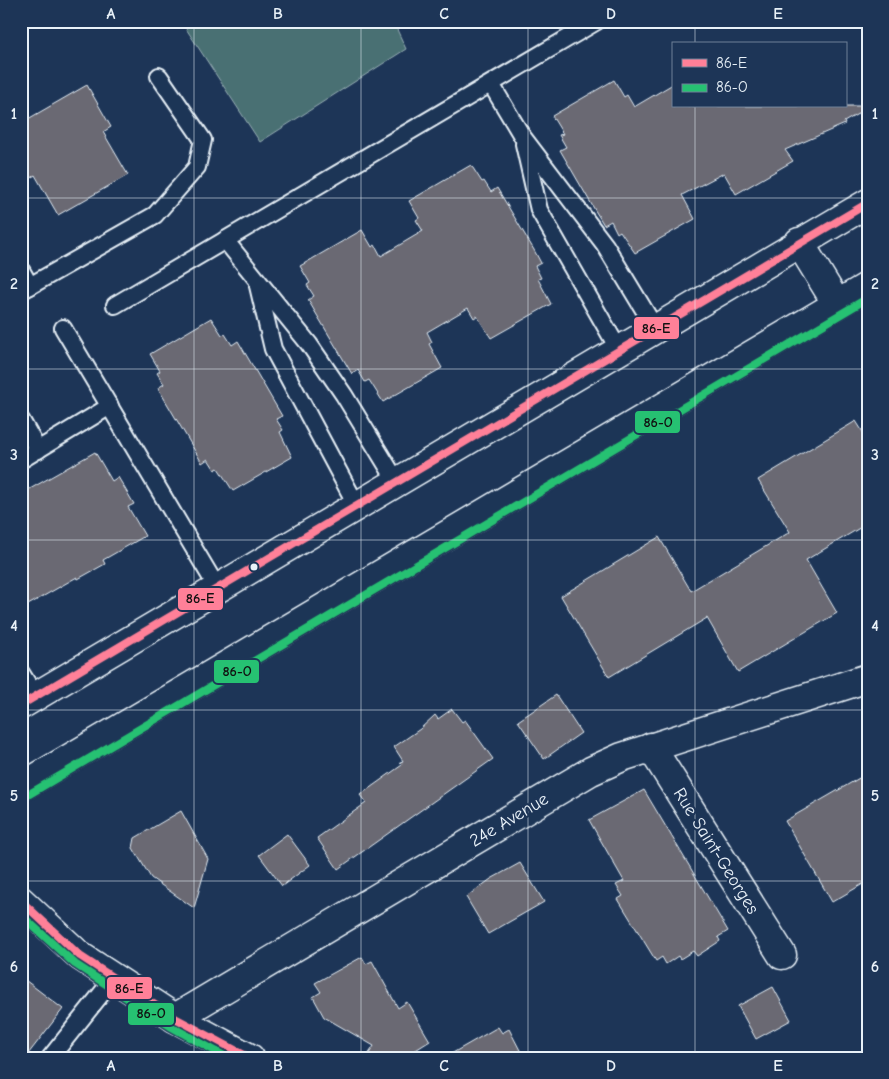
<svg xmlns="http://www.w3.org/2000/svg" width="889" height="1079" font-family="'Comic Neue',sans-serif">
<rect width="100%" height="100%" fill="#1d3557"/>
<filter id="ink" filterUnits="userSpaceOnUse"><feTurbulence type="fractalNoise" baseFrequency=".02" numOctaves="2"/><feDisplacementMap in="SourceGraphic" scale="10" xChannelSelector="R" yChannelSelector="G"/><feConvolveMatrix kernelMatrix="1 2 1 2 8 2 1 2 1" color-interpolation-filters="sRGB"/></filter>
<g filter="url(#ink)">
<path fill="#4a7073" stroke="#99b0b6" d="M 181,21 L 393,21 L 406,49 L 260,142 Z"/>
<g fill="#6a6973" stroke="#e8f1f8">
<path d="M 614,80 L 624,97 L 627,95 L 634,107 L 673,84 L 673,106 L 868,106 L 868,108 L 844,122 L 845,124 L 785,150 L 793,161 L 736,194 L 724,173 L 682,195 L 695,219 L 635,253 L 620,231 L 617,233 L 611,221 L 604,225 L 596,212 L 560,150 L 566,147 L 559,135 L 563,134 L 552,116 Z"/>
<path d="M 87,85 L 111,127 L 103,132 L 128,175 L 58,215 L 35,175 L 21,184 L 21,123 Z"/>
<path d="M 471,165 L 482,182 L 484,181 L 491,192 L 497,188 L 534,250 L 541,263 L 535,266 L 541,278 L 538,279 L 551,304 L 491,338 L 477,316 L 474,318 L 468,308 L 427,332 L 432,342 L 429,344 L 442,368 L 383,402 L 369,380 L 365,382 L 358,370 L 352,374 L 339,352 L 308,300 L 314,296 L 307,285 L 310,283 L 300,266 L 362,230 L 372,247 L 375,245 L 381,256 L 423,231 L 416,220 L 419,218 L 409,201 Z"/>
<path d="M 211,318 L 222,335 L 225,334 L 232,345 L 238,341 L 282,416 L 276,419 L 283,430 L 280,432 L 292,457 L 233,491 L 218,468 L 215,470 L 208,459 L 202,463 L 158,388 L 164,384 L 157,373 L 160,371 L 150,354 Z"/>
<path d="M 856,421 L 868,440 L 868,523 L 806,560 L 837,613 L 738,672 L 707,618 L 609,677 L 561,596 L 659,537 L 691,591 L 790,532 L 758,480 Z"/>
<path d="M 95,452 L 112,481 L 118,477 L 134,504 L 128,507 L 145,536 L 103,560 L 105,564 L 78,579 L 77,577 L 21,609 L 21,494 Z"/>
<path d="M 556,695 L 581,733 L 544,759 L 518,721 Z"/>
<path d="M 452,709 L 462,722 L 465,720 L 493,759 L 338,869 L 317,838 L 366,803 L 360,795 L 402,765 L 400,762 L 403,761 L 394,747 L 420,729 L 435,715 L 438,719 Z"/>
<path d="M 868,773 L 868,881 L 832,902 L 785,821 Z"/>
<path d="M 644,790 L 728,931 L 718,937 L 720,941 L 697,956 L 693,951 L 680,959 L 678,956 L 666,964 L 662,957 L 656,961 L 618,899 L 623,896 L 616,885 L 624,881 L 589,820 Z"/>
<path d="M 181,811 L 208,859 L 194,908 L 151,878 L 133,848 L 135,838 Z"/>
<path d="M 287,834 L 310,865 L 282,886 L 259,855 Z"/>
<path d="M 520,863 L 544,902 L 488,934 L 466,897 L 491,879 Z"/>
<path d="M 362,957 L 366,964 L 372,961 L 398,1008 L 407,1002 L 430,1041 L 403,1058 L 366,1058 L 374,1046 L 324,1017 L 313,997 L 321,992 L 315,983 Z"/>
<path d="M 21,977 L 63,1009 L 25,1058 L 21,1058 Z"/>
<path d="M 773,987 L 791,1020 L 756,1039 L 738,1006 Z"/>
<path d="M 498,1027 L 502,1033 L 509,1029 L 524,1058 L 444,1058 Z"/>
</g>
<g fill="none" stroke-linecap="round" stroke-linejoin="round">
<g stroke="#e8f1f8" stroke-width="20">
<g id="lane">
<path d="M 491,84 L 522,136 L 605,245 L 655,328"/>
<path d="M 524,144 L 539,210 L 619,350"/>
<path d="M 225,240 L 309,344 L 344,395 L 397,482"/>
<path d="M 21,270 L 30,286"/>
<path d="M 258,286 L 273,349 L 357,506"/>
<path d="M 21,291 L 155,215 L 197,167 L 203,140 L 159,76"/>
<path d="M 115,305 L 597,21"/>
<path d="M 63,328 L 218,589"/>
<path d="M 21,420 L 38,450"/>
<path d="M 21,460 L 110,406"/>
<path d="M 21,673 L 36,697"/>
<path d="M 50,1058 L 114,978"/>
</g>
</g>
<g stroke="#e8f1f8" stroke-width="31">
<g id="street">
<path d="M 651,747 L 782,955"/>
<path d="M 175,1018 L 591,771 L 622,757 L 868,678"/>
</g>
</g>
<g stroke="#e8f1f8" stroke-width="31">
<g id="secondary">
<path d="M 799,242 L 837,304"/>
<path d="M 21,705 L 868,203"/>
<path d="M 21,787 L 868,286"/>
<path d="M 21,901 L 80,956 L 175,1018 L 250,1058"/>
</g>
</g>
<use href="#lane" stroke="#1d3557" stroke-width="16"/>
<use href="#street" stroke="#1d3557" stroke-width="28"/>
<use href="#secondary" stroke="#1d3557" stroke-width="28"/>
<g stroke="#1d3557" stroke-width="11">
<g id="bus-1">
<path d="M 21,705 L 868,203"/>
<path d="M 21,901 L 80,956 L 175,1018 L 250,1058"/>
</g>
</g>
<g stroke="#1d3557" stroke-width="11">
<g id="bus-2">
<path d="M 26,796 L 868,298"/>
<path d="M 21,915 L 75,964 L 170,1026 L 228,1058"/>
</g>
</g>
<use href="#bus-1" stroke="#ff8098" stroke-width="8"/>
<use href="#bus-2" stroke="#26c172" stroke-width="8"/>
</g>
</g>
<path fill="none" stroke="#e8f1f8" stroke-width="1" stroke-opacity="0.55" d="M 194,21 L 194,1058M 361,21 L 361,1058M 528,21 L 528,1058M 695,21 L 695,44M 695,106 L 695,1058M 21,198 L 868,198M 21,369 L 868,369M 21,540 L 868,540M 21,710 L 868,710M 21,881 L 868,881"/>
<circle fill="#e8f1f8" stroke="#1d3557" stroke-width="2" cx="254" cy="567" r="4.5"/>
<g text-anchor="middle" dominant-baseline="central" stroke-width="4.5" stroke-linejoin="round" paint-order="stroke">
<g font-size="18" fill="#e8f1f8" stroke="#1d3557">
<text transform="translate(509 820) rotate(-31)">24e Avenue</text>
<text transform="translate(716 851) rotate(58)">Rue Saint-Georges</text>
</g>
</g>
<g stroke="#1d3557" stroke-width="2">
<rect x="633" y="316" width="47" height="24" rx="5" fill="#ff8098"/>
<rect x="634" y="410" width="47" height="24" rx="5" fill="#26c172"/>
<rect x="177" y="587" width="47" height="24" rx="5" fill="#ff8098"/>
<rect x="213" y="659" width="47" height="25" rx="5" fill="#26c172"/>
<rect x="106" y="976" width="47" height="24" rx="5" fill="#ff8098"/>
<rect x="127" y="1002" width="48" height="24" rx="5" fill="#26c172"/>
</g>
<g font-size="14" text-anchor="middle" font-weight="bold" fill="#111">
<text x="656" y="333">86-E</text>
<text x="658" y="427">86-O</text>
<text x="200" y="603">86-E</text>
<text x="237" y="676">86-O</text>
<text x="129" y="993">86-E</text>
<text x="151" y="1018">86-O</text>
</g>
<rect width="889" height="1079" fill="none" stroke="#1d3557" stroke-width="55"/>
<rect x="672" y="42" width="175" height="65" fill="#1d3557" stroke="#6e8097"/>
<rect x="682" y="59" width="25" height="8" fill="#ff8098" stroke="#6e8097"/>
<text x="716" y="68" font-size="15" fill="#e8f1f8">86-E</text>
<rect x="682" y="84" width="25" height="8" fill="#26c172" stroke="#6e8097"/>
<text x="716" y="92" font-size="15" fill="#e8f1f8">86-O</text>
<rect x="28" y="28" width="834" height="1024" fill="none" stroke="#e8f1f8" stroke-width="2"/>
<g font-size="16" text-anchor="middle" font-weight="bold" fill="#e8f1f8">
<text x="111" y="19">A</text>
<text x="278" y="19">B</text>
<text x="444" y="19">C</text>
<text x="611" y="19">D</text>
<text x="778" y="19">E</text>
<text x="14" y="119">1</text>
<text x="875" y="119">1</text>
<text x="14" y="289">2</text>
<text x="875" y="289">2</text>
<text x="14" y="460">3</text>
<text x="875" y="460">3</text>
<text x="14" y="631">4</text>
<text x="875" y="631">4</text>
<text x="14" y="801">5</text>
<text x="875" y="801">5</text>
<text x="14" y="972">6</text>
<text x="875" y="972">6</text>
<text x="111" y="1071">A</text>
<text x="278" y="1071">B</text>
<text x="444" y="1071">C</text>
<text x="611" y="1071">D</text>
<text x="778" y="1071">E</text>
</g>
</svg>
